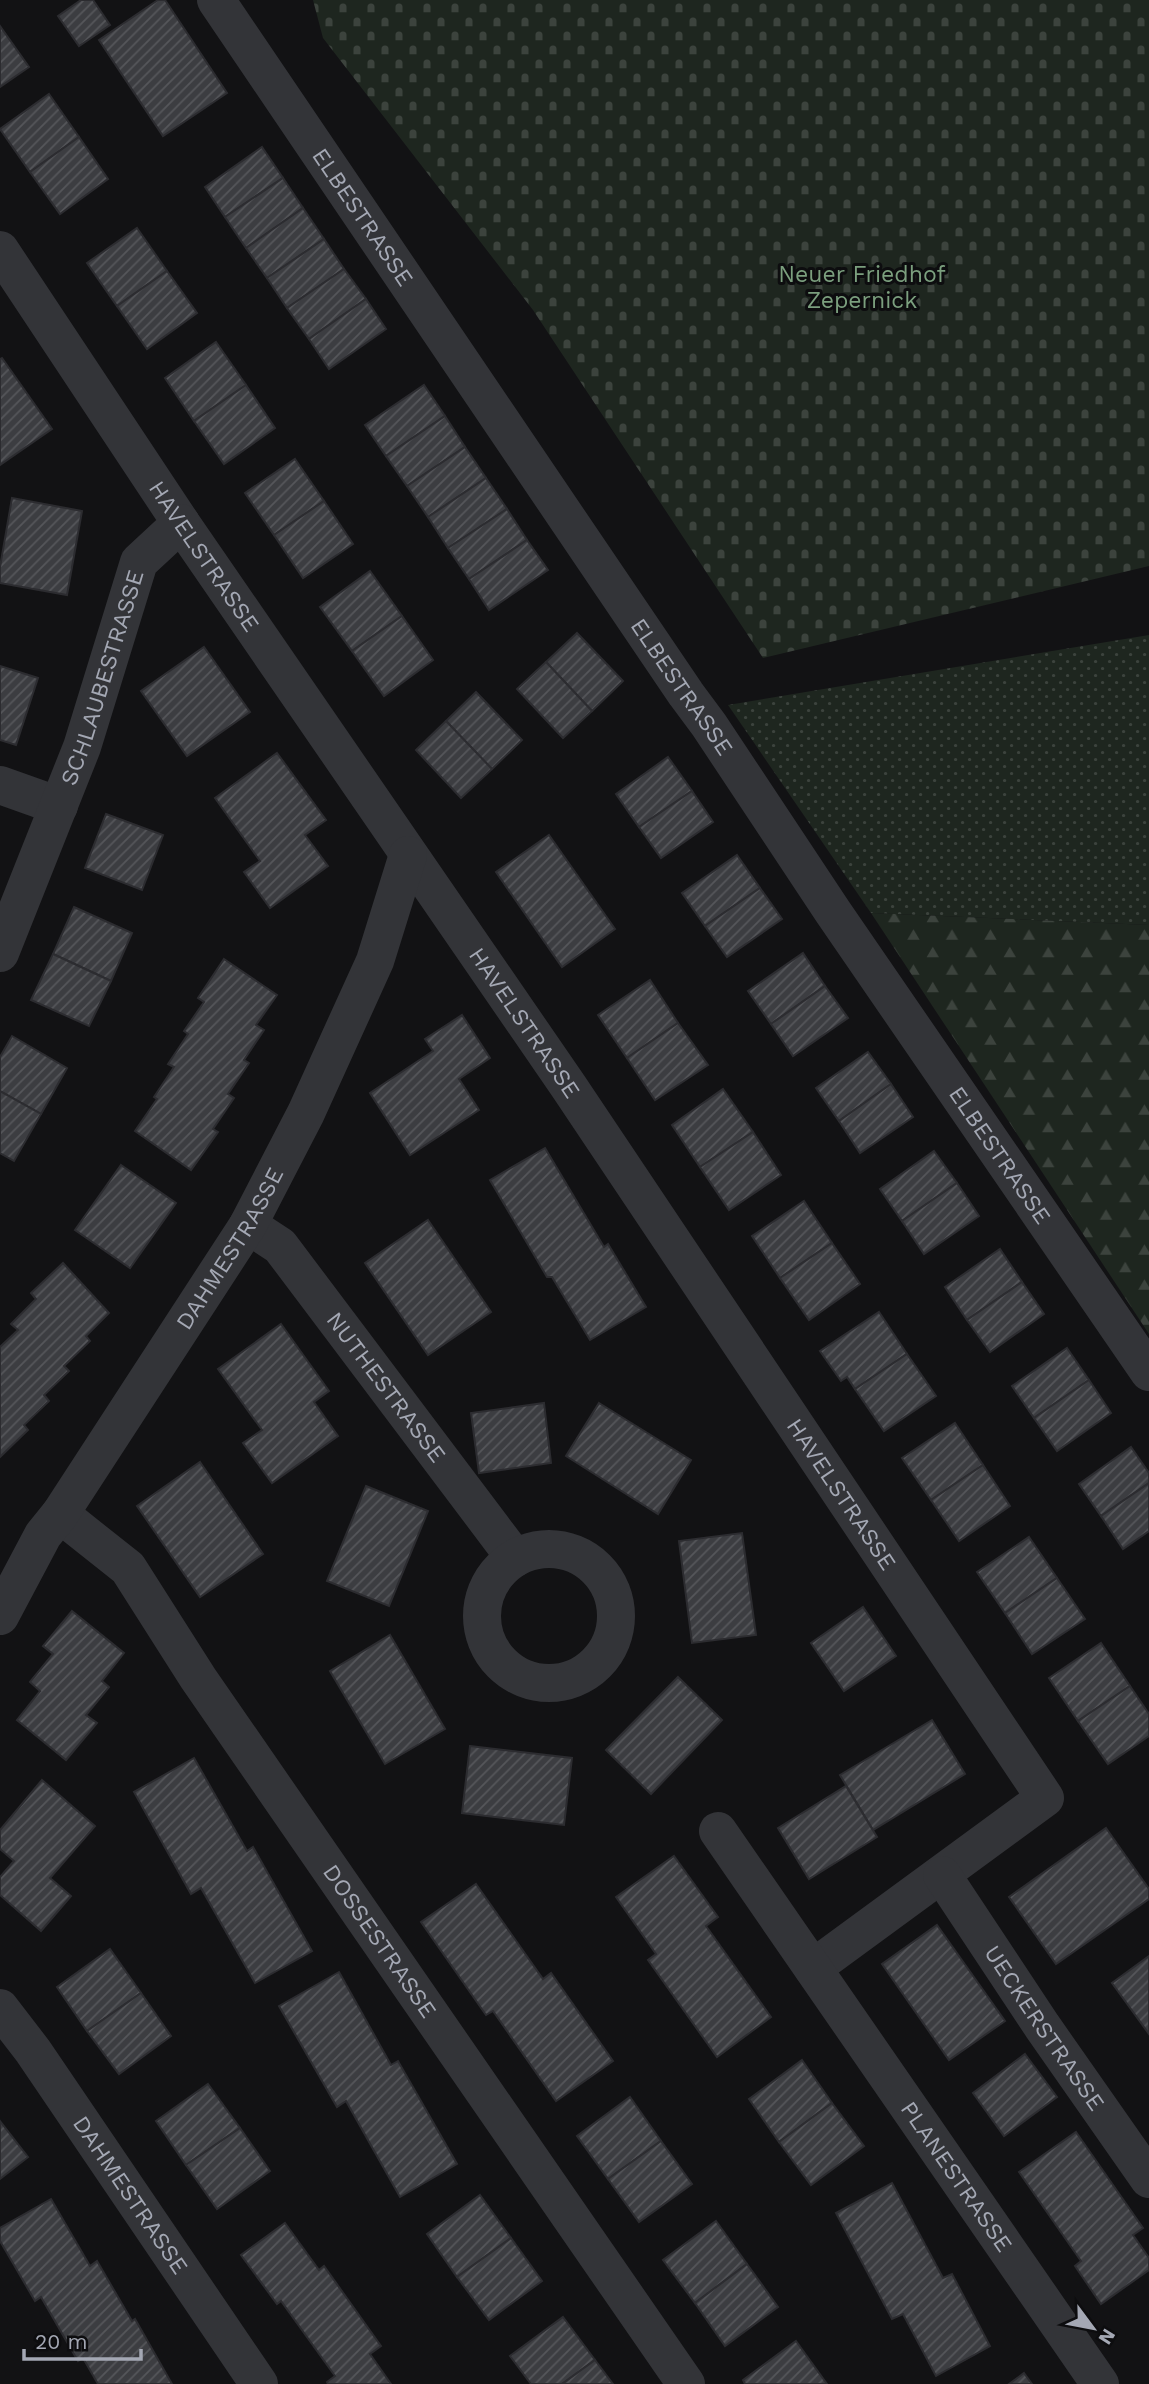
<svg xmlns="http://www.w3.org/2000/svg" width="1149" height="2384" font-family="'Work Sans',sans-serif">
<defs>
<pattern id="grass-dots" width="8" height="8" patternUnits="userSpaceOnUse" patternTransform="scale(1.75)"><rect width="8" height="8" fill="#1e261f"/><path d="M2 2h.1M6 6h.1" fill="none" stroke="#3c433d" stroke-width="1.8" stroke-linecap="round"/></pattern>
<pattern id="forest-firs" width="22" height="20" patternUnits="userSpaceOnUse" patternTransform="scale(1.75)"><rect width="22" height="20" fill="#1e261f"/><path d="M5 1l3.5 6h-7zM16 11l3.5 6h-7z" fill="#3c433d"/></pattern>
<pattern id="cemetery-stones" width="16" height="16" patternUnits="userSpaceOnUse" patternTransform="scale(1.75)"><rect width="16" height="16" fill="#1e261f"/><path d="M2 7V4a2 2 0 0 1 4 0v3zM10 15v-3a2 2 0 0 1 4 0v3z" fill="#3c433d"/></pattern>
<pattern id="building-hatch" width="6" height="6" patternUnits="userSpaceOnUse" patternTransform="scale(1.75)"><rect width="6" height="6" fill="#3c3d41"/><path d="M-1 1l2-2M0 6l6-6M5 7l2-2" fill="none" stroke="#55565a"/></pattern>
</defs>
<rect width="100%" height="100%" fill="#121214"/>
<path fill="url(#grass-dots)" d="M 1149,635 L 1149,925 L 871,913 L 728,705 Z"/>
<path fill="url(#forest-firs)" d="M 871,913 L 1149,925 L 1149,1334 Z"/>
<path fill="url(#cemetery-stones)" d="M 313,0 L 1149,0 L 1149,566 L 763,658 L 533,310 L 323,38 Z"/>
<g fill="url(#building-hatch)" stroke="#2c2c30" stroke-width="2">
<path d="M 81,0 L 93,0 L 110,25 L 79,46 L 58,16 Z"/>
<path d="M 158,0 L 165,0 L 227,93 L 163,136 L 99,40 Z"/>
<path d="M 0,26 L 29,67 L 0,87 Z"/>
<path d="M 49,94 L 79,137 L 30,172 L 0,129 Z"/>
<path d="M 79,137 L 108,179 L 60,214 L 30,172 Z"/>
<path d="M 262,147 L 283,178 L 225,217 L 205,187 Z"/>
<path d="M 283,178 L 303,208 L 246,248 L 225,217 Z"/>
<path d="M 303,208 L 324,239 L 267,278 L 246,248 Z"/>
<path d="M 137,228 L 167,271 L 117,306 L 87,263 Z"/>
<path d="M 324,239 L 344,269 L 287,308 L 267,278 Z"/>
<path d="M 344,269 L 366,299 L 309,339 L 287,308 Z"/>
<path d="M 167,271 L 197,313 L 147,349 L 117,306 Z"/>
<path d="M 366,299 L 386,329 L 329,369 L 309,339 Z"/>
<path d="M 216,342 L 246,385 L 194,421 L 165,378 Z"/>
<path d="M 2,358 L 52,429 L 0,465 L 0,359 Z"/>
<path d="M 246,385 L 275,428 L 224,464 L 194,421 Z"/>
<path d="M 424,385 L 445,416 L 386,456 L 365,425 Z"/>
<path d="M 445,416 L 465,447 L 407,486 L 386,456 Z"/>
<path d="M 465,447 L 486,478 L 428,517 L 407,486 Z"/>
<path d="M 295,459 L 324,501 L 274,535 L 245,493 Z"/>
<path d="M 486,478 L 507,509 L 448,548 L 428,517 Z"/>
<path d="M 12,498 L 82,511 L 67,595 L 0,583 L 0,567 Z"/>
<path d="M 324,501 L 353,544 L 303,578 L 274,535 Z"/>
<path d="M 507,509 L 527,540 L 469,579 L 448,548 Z"/>
<path d="M 527,540 L 548,570 L 489,610 L 469,579 Z"/>
<path d="M 370,571 L 402,616 L 352,651 L 320,607 Z"/>
<path d="M 402,616 L 433,660 L 384,696 L 352,651 Z"/>
<path d="M 577,633 L 623,681 L 592,711 L 546,662 Z"/>
<path d="M 204,647 L 250,712 L 187,756 L 141,691 Z"/>
<path d="M 546,662 L 592,711 L 563,738 L 517,689 Z"/>
<path d="M 0,666 L 38,678 L 16,745 L 0,740 Z"/>
<path d="M 476,692 L 522,740 L 492,769 L 446,721 Z"/>
<path d="M 446,721 L 492,769 L 461,798 L 416,750 Z"/>
<path d="M 277,753 L 326,820 L 305,835 L 328,866 L 270,908 L 244,872 L 260,861 L 215,798 Z"/>
<path d="M 668,757 L 692,791 L 639,827 L 616,794 Z"/>
<path d="M 692,791 L 713,822 L 661,858 L 639,827 Z"/>
<path d="M 106,814 L 163,835 L 142,890 L 85,868 Z"/>
<path d="M 549,835 L 615,929 L 562,967 L 496,872 Z"/>
<path d="M 737,855 L 760,888 L 705,926 L 682,893 Z"/>
<path d="M 760,888 L 782,919 L 727,957 L 705,926 Z"/>
<path d="M 74,907 L 132,933 L 111,981 L 53,954 Z"/>
<path d="M 803,953 L 825,986 L 771,1024 L 748,991 Z"/>
<path d="M 53,954 L 111,981 L 89,1026 L 31,1000 Z"/>
<path d="M 224,959 L 277,995 L 256,1025 L 264,1030 L 244,1060 L 249,1063 L 228,1094 L 234,1098 L 213,1129 L 218,1132 L 191,1170 L 135,1131 L 157,1099 L 154,1097 L 174,1067 L 168,1064 L 188,1034 L 184,1031 L 204,1002 L 198,998 Z"/>
<path d="M 650,980 L 678,1023 L 627,1058 L 598,1015 Z"/>
<path d="M 825,986 L 848,1018 L 793,1056 L 771,1024 Z"/>
<path d="M 462,1015 L 490,1058 L 459,1079 L 479,1110 L 410,1155 L 370,1093 L 433,1051 L 425,1039 Z"/>
<path d="M 678,1023 L 708,1065 L 655,1100 L 627,1058 Z"/>
<path d="M 12,1036 L 67,1068 L 41,1114 L 0,1091 L 0,1057 Z"/>
<path d="M 868,1052 L 891,1084 L 839,1121 L 816,1088 Z"/>
<path d="M 891,1084 L 913,1117 L 860,1153 L 839,1121 Z"/>
<path d="M 723,1089 L 753,1132 L 700,1167 L 672,1125 Z"/>
<path d="M 0,1091 L 41,1114 L 14,1161 L 0,1153 Z"/>
<path d="M 753,1132 L 781,1175 L 729,1210 L 700,1167 Z"/>
<path d="M 545,1148 L 604,1247 L 608,1244 L 646,1307 L 590,1340 L 552,1277 L 547,1277 L 490,1180 Z"/>
<path d="M 934,1151 L 957,1183 L 902,1221 L 880,1189 Z"/>
<path d="M 121,1165 L 176,1203 L 130,1268 L 75,1230 Z"/>
<path d="M 957,1183 L 979,1216 L 924,1254 L 902,1221 Z"/>
<path d="M 804,1201 L 832,1243 L 780,1278 L 752,1236 Z"/>
<path d="M 428,1220 L 491,1312 L 428,1355 L 365,1263 Z"/>
<path d="M 832,1243 L 860,1284 L 809,1320 L 780,1278 Z"/>
<path d="M 1000,1249 L 1022,1282 L 967,1320 L 945,1287 Z"/>
<path d="M 63,1263 L 109,1313 L 86,1336 L 90,1341 L 64,1366 L 69,1371 L 44,1395 L 49,1401 L 24,1425 L 28,1430 L 0,1457 L 0,1347 L 18,1330 L 11,1324 L 36,1299 L 31,1293 Z"/>
<path d="M 1022,1282 L 1044,1314 L 990,1352 L 967,1320 Z"/>
<path d="M 879,1312 L 907,1354 L 855,1389 L 847,1377 L 841,1381 L 820,1351 Z"/>
<path d="M 281,1324 L 329,1391 L 314,1402 L 338,1436 L 272,1483 L 243,1443 L 262,1430 L 218,1369 Z"/>
<path d="M 1067,1348 L 1089,1380 L 1034,1418 L 1012,1386 Z"/>
<path d="M 907,1354 L 936,1396 L 884,1431 L 855,1389 Z"/>
<path d="M 1089,1380 L 1111,1413 L 1057,1451 L 1034,1418 Z"/>
<path d="M 544,1403 L 551,1463 L 479,1473 L 471,1413 Z"/>
<path d="M 599,1403 L 691,1460 L 658,1514 L 566,1456 Z"/>
<path d="M 955,1423 L 983,1465 L 931,1500 L 902,1458 Z"/>
<path d="M 1131,1447 L 1149,1473 L 1149,1483 L 1101,1516 L 1079,1484 Z"/>
<path d="M 200,1462 L 263,1554 L 200,1597 L 137,1506 Z"/>
<path d="M 983,1465 L 1010,1506 L 959,1541 L 931,1500 Z"/>
<path d="M 1149,1483 L 1149,1531 L 1123,1549 L 1101,1516 Z"/>
<path d="M 366,1486 L 428,1511 L 389,1606 L 327,1581 Z"/>
<path d="M 742,1533 L 756,1635 L 692,1643 L 679,1541 Z"/>
<path d="M 1029,1537 L 1057,1578 L 1005,1613 L 977,1572 Z"/>
<path d="M 1057,1578 L 1085,1619 L 1032,1654 L 1005,1613 Z"/>
<path d="M 863,1607 L 896,1656 L 844,1691 L 811,1643 Z"/>
<path d="M 72,1611 L 124,1653 L 102,1681 L 109,1687 L 86,1715 L 97,1723 L 66,1760 L 17,1720 L 40,1691 L 30,1682 L 53,1654 L 43,1646 Z"/>
<path d="M 390,1635 L 445,1729 L 385,1764 L 330,1671 Z"/>
<path d="M 1101,1643 L 1130,1686 L 1078,1721 L 1049,1678 Z"/>
<path d="M 678,1677 L 722,1720 L 651,1794 L 606,1750 Z"/>
<path d="M 1130,1686 L 1149,1714 L 1149,1736 L 1108,1764 L 1078,1721 Z"/>
<path d="M 932,1720 L 965,1774 L 873,1830 L 840,1775 Z"/>
<path d="M 470,1746 L 572,1758 L 564,1825 L 462,1813 Z"/>
<path d="M 194,1758 L 247,1851 L 253,1847 L 312,1951 L 255,1983 L 201,1888 L 191,1894 L 134,1792 Z"/>
<path d="M 42,1780 L 95,1826 L 50,1878 L 71,1896 L 41,1931 L 0,1895 L 0,1877 L 14,1861 L 0,1849 L 0,1830 Z"/>
<path d="M 846,1786 L 877,1837 L 809,1879 L 778,1828 Z"/>
<path d="M 1106,1828 L 1149,1889 L 1149,1899 L 1056,1964 L 1009,1897 Z"/>
<path d="M 674,1856 L 718,1917 L 706,1926 L 771,2017 L 717,2057 L 648,1960 L 656,1954 L 616,1897 Z"/>
<path d="M 476,1884 L 543,1979 L 551,1973 L 613,2061 L 556,2101 L 493,2011 L 486,2015 L 421,1922 Z"/>
<path d="M 937,1925 L 1005,2021 L 949,2060 L 882,1964 Z"/>
<path d="M 110,1949 L 141,1993 L 87,2031 L 57,1987 Z"/>
<path d="M 1149,1956 L 1149,2034 L 1112,1983 Z"/>
<path d="M 339,1972 L 391,2065 L 398,2061 L 457,2164 L 400,2197 L 346,2101 L 337,2107 L 279,2006 Z"/>
<path d="M 141,1993 L 171,2036 L 119,2074 L 87,2031 Z"/>
<path d="M 1025,2054 L 1057,2097 L 1004,2136 L 973,2093 Z"/>
<path d="M 802,2060 L 832,2103 L 779,2142 L 749,2099 Z"/>
<path d="M 208,2084 L 240,2128 L 186,2165 L 156,2121 Z"/>
<path d="M 630,2097 L 661,2141 L 608,2179 L 577,2136 Z"/>
<path d="M 832,2103 L 864,2146 L 811,2185 L 779,2142 Z"/>
<path d="M 0,2121 L 28,2157 L 0,2179 Z"/>
<path d="M 240,2128 L 270,2171 L 217,2209 L 186,2165 Z"/>
<path d="M 1076,2132 L 1143,2228 L 1133,2235 L 1149,2258 L 1149,2270 L 1101,2304 L 1075,2266 L 1081,2261 L 1019,2172 Z"/>
<path d="M 661,2141 L 692,2184 L 639,2222 L 608,2179 Z"/>
<path d="M 892,2183 L 943,2278 L 952,2274 L 990,2346 L 936,2376 L 903,2314 L 892,2319 L 836,2213 Z"/>
<path d="M 480,2195 L 511,2238 L 457,2277 L 427,2234 Z"/>
<path d="M 51,2199 L 90,2266 L 97,2261 L 132,2321 L 135,2319 L 172,2384 L 98,2384 L 83,2358 L 78,2361 L 41,2297 L 35,2301 L 0,2241 L 0,2228 Z"/>
<path d="M 716,2221 L 747,2264 L 695,2303 L 663,2260 Z"/>
<path d="M 285,2223 L 319,2270 L 324,2266 L 381,2346 L 370,2354 L 391,2384 L 328,2384 L 327,2382 L 335,2376 L 281,2301 L 277,2304 L 241,2255 Z"/>
<path d="M 511,2238 L 542,2281 L 489,2320 L 457,2277 Z"/>
<path d="M 747,2264 L 778,2307 L 725,2346 L 695,2303 Z"/>
<path d="M 563,2317 L 595,2360 L 562,2384 L 531,2384 L 510,2356 Z"/>
<path d="M 796,2341 L 827,2384 L 745,2384 L 743,2380 Z"/>
<path d="M 595,2360 L 613,2384 L 562,2384 Z"/>
<path d="M 1024,2373 L 1032,2384 L 1009,2384 Z"/>
</g>
<g fill="none" stroke-linecap="round" stroke-linejoin="round">
<g stroke="#333438" stroke-width="38">
<path id="s1" d="M 216,0 L 686,694 L 709,725 L 833,912 L 1149,1372"/>
<path id="s2" d="M 0,250 L 181,523 L 569,1087 L 1045,1798 L 813,1968"/>
<path d="M 0,785 L 59,806"/>
<path id="s3" d="M 0,953 L 82,747 L 139,562 L 181,523"/>
<path id="s4" d="M 248,1225 L 280,1246 L 515,1558"/>
<path id="s5" d="M 60,1514 L 128,1568 L 198,1678 L 686,2384"/>
<circle cx="549" cy="1616" r="67"/>
<path id="s6" d="M 0,1616 L 43,1535 L 60,1514 L 248,1225 L 306,1113 L 375,961 L 408,855"/>
<path id="s7" d="M 718,1831 L 1100,2384"/>
<path id="s8" d="M 942,1875 L 1042,2026 L 1149,2179"/>
<path id="s9" d="M 0,2008 L 33,2051 L 259,2384"/>
</g>
</g>
<g text-anchor="middle" dominant-baseline="central" stroke-width="6" stroke-linejoin="round" paint-order="stroke">
<g font-size="23" fill="#a4a8b4" stroke="#0d0d0f">
<text stroke="none"><textPath href="#s1" startOffset="262">ELBESTRASSE</textPath></text>
<text stroke="none"><textPath href="#s2" startOffset="368">HAVELSTRASSE</textPath></text>
<text stroke="none"><textPath href="#s3" startOffset="294">SCHLAUBESTRASSE</textPath></text>
<text stroke="none"><textPath href="#s1" startOffset="830">ELBESTRASSE</textPath></text>
<text stroke="none"><textPath href="#s2" startOffset="934">HAVELSTRASSE</textPath></text>
<text stroke="none"><textPath href="#s1" startOffset="1396">ELBESTRASSE</textPath></text>
<text stroke="none"><textPath href="#s6" startOffset="434">DAHMESTRASSE</textPath></text>
<text stroke="none"><textPath href="#s4" startOffset="215">NUTHESTRASSE</textPath></text>
<text stroke="none"><textPath href="#s2" startOffset="1502">HAVELSTRASSE</textPath></text>
<text stroke="none"><textPath href="#s5" startOffset="537">DOSSESTRASSE</textPath></text>
<text stroke="none"><textPath href="#s8" startOffset="184">UECKERSTRASSE</textPath></text>
<text stroke="none"><textPath href="#s7" startOffset="420">PLANESTRASSE</textPath></text>
<text stroke="none"><textPath href="#s9" startOffset="228">DAHMESTRASSE</textPath></text>
</g>
<g font-size="23" fill="#7b9f7e" stroke="#0d0d0f">
<text x="862" y="274">Neuer Friedhof<tspan x="862" dy="26">Zepernick</tspan></text>
</g>
</g>
<g transform="translate(1093 2328) rotate(122)" stroke="#0d0d0f" stroke-width="5" paint-order="stroke">
<path d="M0-5L12 26L0 18L-12 26Z" fill="#a4a8b4"/>
<text y="-10" font-size="19" font-weight="bold" text-anchor="middle" fill="#a4a8b4">N</text>
</g>
<path d="M24 2349v10h117v-10" fill="none" stroke="#a4a8b4" stroke-width="3.5"/>
<text x="35" y="2349" font-size="21" fill="#a4a8b4" stroke="#0d0d0f" stroke-width="5" paint-order="stroke">20 m</text>
</svg>
